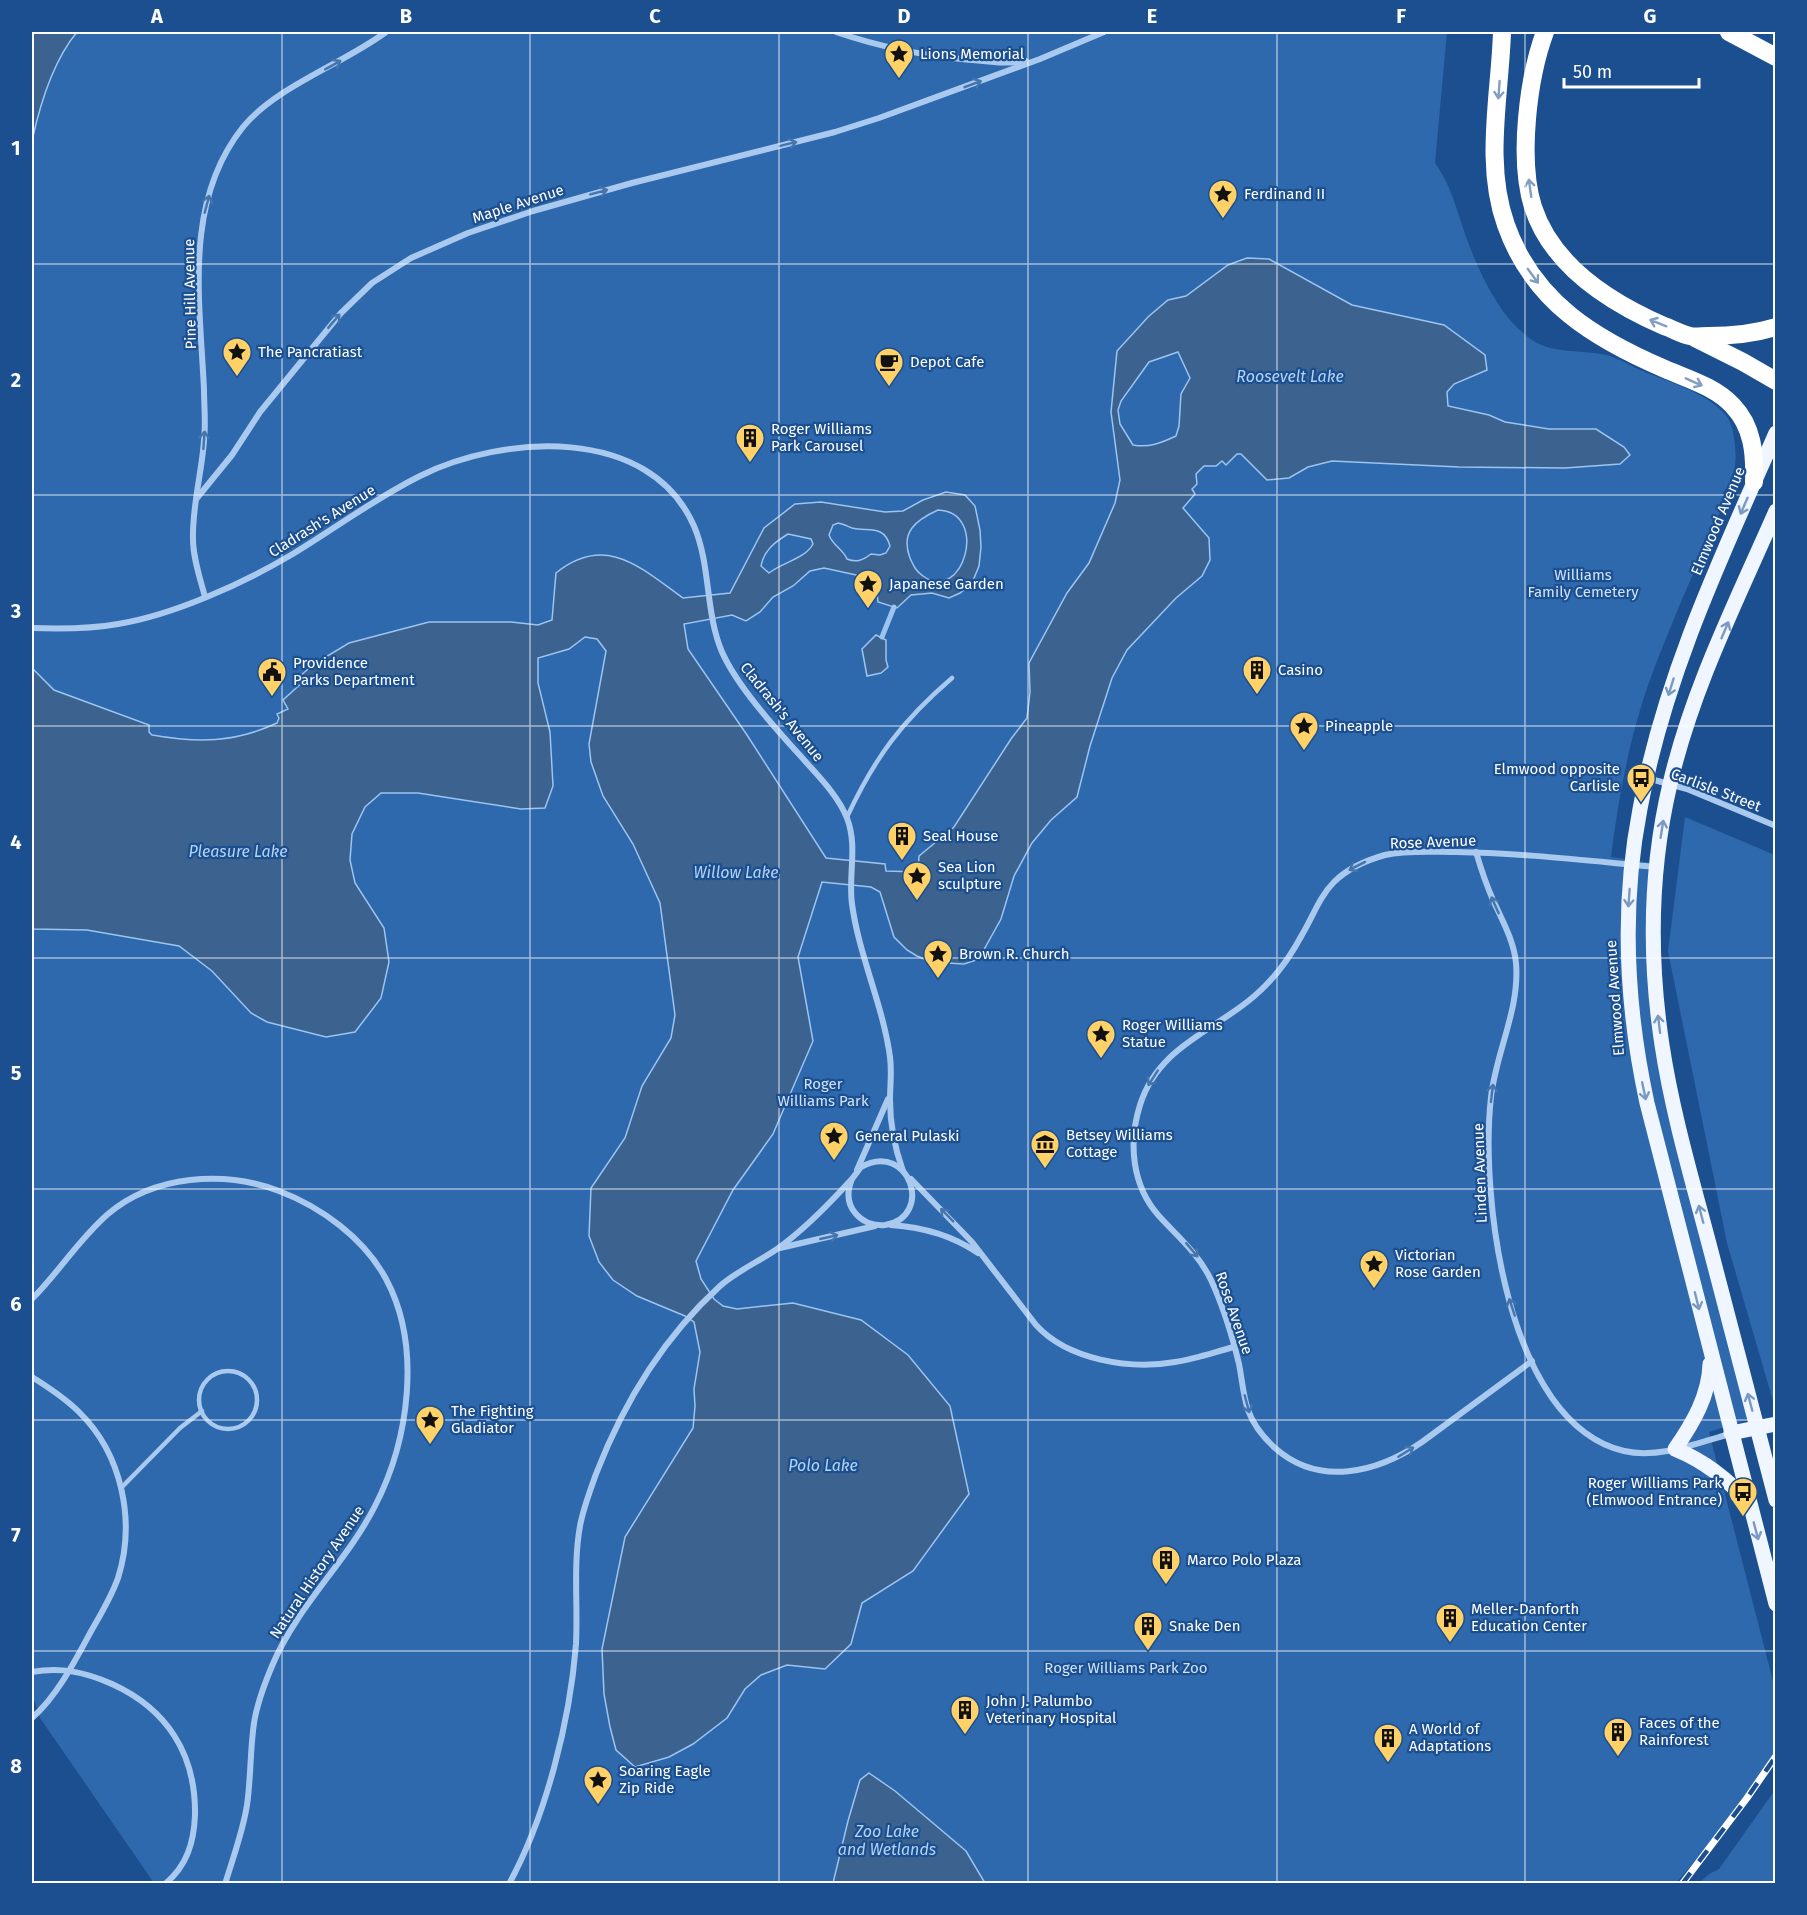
<svg xmlns="http://www.w3.org/2000/svg" width="1807" height="1915" font-family="'Fira Sans',sans-serif">
<rect width="100%" height="100%" fill="#1b4f8f"/>
<g fill="#2e69ad">
<path d="M 32,32 L 1447,32 L 1435,163 C 1452,186 1458,215 1468,242 C 1481,276 1499,315 1528,337 C 1549,355 1581,349 1606,355 C 1618,358 1629,365 1640,370 C 1666,381 1705,392 1724,413 C 1732,421 1734,435 1735,446 C 1737,464 1734,479 1723,493 L 1727,496 C 1702,554 1676,611 1654,669 C 1631,729 1619,793 1611,857 L 1653,863 L 1654,1023 L 1751,1419 L 1709,1432 L 1775,1689 L 1775,1760 L 1732,1815 L 1724,1828 L 1675,1884 L 154,1883 L 40,1718 L 32,1693 Z"/>
<path d="M 1685,817 L 1775,855 L 1775,1402 L 1773,1401 L 1727,1243 L 1668,951 Z"/>
<path d="M 1775,1790 L 1775,1883 L 1699,1883 L 1709,1874 L 1719,1869 Z"/>
</g>
<g fill="#3c6290" stroke="#9cc4f0" stroke-width="1.5" fill-rule="evenodd">
<path d="M 32,32 L 77,32 C 53,61 40,104 32,141 Z"/>
<path d="M 1247,258 L 1269,259 L 1352,305 L 1444,325 L 1485,355 L 1487,370 L 1454,384 L 1447,392 L 1448,406 L 1489,415 L 1505,422 L 1549,429 L 1596,429 L 1624,447 L 1630,455 L 1620,464 L 1565,468 L 1459,467 L 1332,461 L 1308,467 L 1289,478 L 1267,480 L 1241,454 L 1237,454 L 1226,465 L 1222,461 L 1216,466 L 1204,466 L 1196,474 L 1197,484 L 1192,489 L 1195,494 L 1183,508 L 1209,538 L 1210,560 L 1202,576 L 1176,598 L 1127,650 L 1112,678 L 1090,746 L 1077,797 L 1051,820 L 1032,843 L 1014,876 L 1001,919 L 982,953 L 976,960 L 964,964 L 931,962 L 917,956 L 907,950 L 894,937 L 880,892 L 871,887 L 822,882 L 798,957 L 813,1041 L 773,1134 L 733,1190 L 696,1261 L 701,1279 L 714,1299 L 723,1306 L 737,1309 L 793,1303 L 861,1320 L 908,1355 L 950,1406 L 969,1494 L 913,1571 L 862,1603 L 851,1644 L 825,1669 L 787,1665 L 761,1675 L 745,1689 L 727,1718 L 693,1744 L 669,1757 L 635,1767 L 616,1750 L 610,1727 L 604,1694 L 602,1649 L 625,1537 L 693,1428 L 695,1406 L 694,1389 L 700,1352 L 694,1322 L 685,1316 L 637,1296 L 613,1280 L 599,1262 L 589,1236 L 591,1188 L 625,1138 L 642,1086 L 671,1038 L 675,1015 L 660,903 L 633,844 L 603,796 L 591,762 L 589,744 L 606,651 L 597,639 L 585,637 L 569,649 L 538,658 L 538,683 L 550,732 L 553,786 L 545,808 L 521,809 L 418,793 L 381,793 L 365,807 L 352,834 L 350,860 L 355,883 L 384,928 L 389,962 L 381,998 L 355,1032 L 326,1037 L 267,1022 L 251,1013 L 212,971 L 179,946 L 87,930 L 32,929 L 32,668 L 54,690 L 149,725 L 149,732 L 152,735 C 198,743 234,743 277,723 L 279,718 L 277,714 L 288,709 L 283,700 L 304,681 L 300,676 L 314,664 L 349,643 L 429,622 L 511,622 L 538,625 L 552,620 L 556,573 C 606,533 641,568 683,598 L 730,593 L 764,528 L 795,504 L 821,502 L 885,512 L 903,511 L 923,500 L 946,492 L 965,495 L 975,506 L 980,530 L 981,547 L 979,566 L 972,583 L 960,593 L 949,598 L 932,593 L 911,595 L 897,608 L 878,602 L 876,583 L 870,578 L 824,568 L 810,571 L 793,586 L 773,597 L 760,612 L 746,621 L 732,615 L 684,624 L 688,649 L 747,735 L 826,858 L 885,864 L 886,871 L 918,872 L 919,856 L 954,827 L 1011,739 L 1027,718 L 1030,692 L 1029,663 L 1067,593 L 1089,563 L 1115,503 L 1120,480 L 1111,412 L 1117,351 L 1148,317 L 1168,300 L 1186,296 L 1228,265 ZM 1178,352 L 1190,378 L 1181,394 L 1179,426 L 1176,436 C 1161,443 1149,448 1133,445 L 1120,424 L 1118,410 L 1121,401 L 1149,362 ZM 938,510 C 990,512 963,605 923,576 C 916,571 914,567 910,558 C 900,532 916,520 938,510 ZM 838,523 C 843,524 847,526 852,528 C 868,532 884,524 890,546 L 886,553 L 880,555 L 871,554 C 863,560 857,563 847,559 C 843,549 833,546 829,535 L 833,525 ZM 788,534 L 811,539 L 813,544 C 805,559 783,562 769,573 L 761,566 C 764,550 775,542 788,534 Z"/>
<path d="M 876,635 L 886,640 L 886,660 L 888,667 L 881,673 L 867,676 L 862,649 Z"/>
<path d="M 869,1773 L 895,1791 L 966,1851 L 985,1883 L 833,1883 L 848,1821 L 860,1780 Z"/>
</g>
<g fill="none" stroke-linecap="round" stroke-linejoin="round">
<path stroke="#9cc4f0" stroke-width="5" d="M 882,637 L 894,607"/>
<g stroke="#a9c9ee" stroke-width="4.5">
<path d="M 847,817 C 875,757 902,721 952,678"/>
<circle cx="228" cy="1400" r="29"/>
<path d="M 122,1487 L 180,1428 L 202,1411"/>
</g>
<g stroke="#a9c9ee" stroke-width="6">
<path d="M 836,32 C 880,47 924,56 971,60 C 990,62 1008,64 1026,61"/>
<path d="M 197,498 L 232,455 L 260,412 L 341,313 L 372,283 L 411,258 L 468,233 L 533,211 L 632,183 L 835,132 L 879,118 L 1040,59 L 1104,32"/>
<path d="M 205,597 C 200,578 193,558 193,539 C 192,506 202,472 204,440 C 206,423 204,406 204,390 C 200,301 183,202 243,127 C 277,86 343,64 386,32"/>
<path d="M 32,628 C 60,629 90,629 118,624 C 173,615 242,584 291,555 C 334,529 374,499 420,476 C 502,435 649,424 694,526 C 711,566 705,612 722,652 C 738,688 778,731 805,761 C 821,779 838,796 847,818 C 858,847 848,875 852,904 C 859,956 883,1005 890,1057 C 892,1072 890,1086 890,1100 C 890,1124 895,1149 903,1171"/>
<path d="M 1647,778 L 1687,789 L 1776,826"/>
<path d="M 1476,852 C 1481,869 1486,884 1493,900 C 1502,920 1514,941 1516,963 C 1520,1009 1496,1052 1491,1097 C 1480,1195 1506,1423 1624,1451 C 1659,1459 1697,1443 1730,1434"/>
<path d="M 857,1170 L 888,1099"/>
<path d="M 911,1179 L 972,1242 L 1036,1325 C 1068,1360 1130,1370 1175,1362 C 1195,1359 1215,1352 1234,1347"/>
<path d="M 891,1225 C 921,1227 953,1236 978,1253"/>
<path d="M 780,1248 L 875,1226"/>
<path d="M 32,1299 C 59,1272 79,1239 108,1214 C 154,1175 224,1170 279,1191 C 321,1207 364,1238 386,1279 C 422,1346 409,1440 375,1506 C 346,1563 297,1606 272,1666 C 264,1685 257,1703 254,1723 C 250,1750 251,1778 247,1805 C 243,1831 233,1858 225,1884"/>
<path d="M 1532,1361 L 1422,1442 C 1377,1473 1319,1487 1275,1448 C 1264,1438 1253,1424 1248,1410 C 1243,1395 1242,1379 1239,1364 C 1232,1335 1223,1306 1211,1280 C 1198,1253 1178,1237 1159,1216 C 1132,1186 1128,1143 1140,1105 C 1160,1041 1224,1029 1266,985 C 1281,970 1293,952 1303,933 C 1313,916 1320,896 1334,882 C 1348,868 1367,860 1385,855 C 1408,850 1433,852 1456,852 C 1523,853 1590,861 1656,867"/>
<path d="M 32,1377 C 48,1387 65,1398 79,1412 C 122,1454 136,1521 118,1578 C 111,1598 99,1617 89,1635 C 74,1663 56,1697 32,1718"/>
<path d="M 32,1672 C 61,1667 85,1672 112,1684 C 167,1709 196,1754 195,1815 C 194,1842 187,1866 165,1884"/>
<path d="M 509,1884 C 546,1816 570,1721 576,1644 C 578,1605 573,1565 580,1526 C 583,1509 590,1491 596,1474 C 623,1404 664,1337 720,1286 C 737,1271 758,1262 777,1249 C 801,1232 830,1203 850,1181 C 854,1177 857,1172 861,1167 C 911,1140 934,1218 885,1225 C 874,1226 863,1222 856,1214 C 847,1204 847,1191 852,1179"/>
</g>
<g stroke="#f0f6ff" stroke-width="15">
<path d="M 1776,433 C 1722,555 1664,677 1640,809 C 1621,907 1626,1006 1647,1103 L 1776,1604"/>
<path d="M 1776,511 C 1737,600 1692,689 1670,784 C 1650,869 1649,959 1662,1045 C 1672,1111 1691,1176 1708,1240 C 1731,1327 1753,1413 1776,1500"/>
<path d="M 1710,1364 C 1709,1396 1693,1423 1675,1449 C 1704,1461 1728,1479 1748,1503"/>
<path d="M 1731,1433 L 1776,1424"/>
</g>
<g stroke="#fff" stroke-width="18">
<path d="M 1502,32 C 1500,95 1484,164 1506,225 C 1533,302 1595,339 1665,369 C 1688,379 1716,387 1733,406 C 1753,427 1755,454 1754,482"/>
<path d="M 1545,32 C 1528,78 1518,159 1533,207 C 1552,266 1611,303 1664,326 C 1673,329 1681,334 1690,336 C 1695,337 1702,336 1708,336 C 1732,336 1753,334 1776,327"/>
<path d="M 1729,32 L 1776,57"/>
<path d="M 1695,338 L 1743,362 L 1776,381"/>
</g>
<g stroke="#fff" stroke-width="7">
<path id="rail" d="M 1682,1884 L 1747,1798 L 1776,1756"/>
</g>
<use href="#rail" stroke="#1b4f8f" stroke-width="4.5" stroke-dasharray="14" stroke-linecap="butt"/>
</g>
<defs><path id="oneway-shaft" d="M-6 0H5M1.5-3L5.5 0L1.5 3" fill="none" stroke-width="1.6" stroke-linecap="round" stroke-linejoin="round" transform="scale(1.5)"/></defs>
<g stroke="#4674ac">
<use href="#oneway-shaft" transform="translate(333 65) rotate(-29)"/>
<use href="#oneway-shaft" transform="translate(973 84) rotate(-21)"/>
<use href="#oneway-shaft" transform="translate(788 144) rotate(-14)"/>
<use href="#oneway-shaft" transform="translate(599 192) rotate(-15)"/>
<use href="#oneway-shaft" transform="translate(207 204) rotate(-75)"/>
<use href="#oneway-shaft" transform="translate(334 321) rotate(-50)"/>
<use href="#oneway-shaft" transform="translate(204 440) rotate(-86)"/>
<use href="#oneway-shaft" transform="translate(1357 866) rotate(153)"/>
<use href="#oneway-shaft" transform="translate(1495 905) rotate(-114)"/>
<use href="#oneway-shaft" transform="translate(1153 1078) rotate(123)"/>
<use href="#oneway-shaft" transform="translate(1492 1093) rotate(-83)"/>
<use href="#oneway-shaft" transform="translate(947 1215) rotate(-134)"/>
<use href="#oneway-shaft" transform="translate(829 1237) rotate(-13)"/>
<use href="#oneway-shaft" transform="translate(1192 1250) rotate(50)"/>
<use href="#oneway-shaft" transform="translate(1512 1307) rotate(-108)"/>
<use href="#oneway-shaft" transform="translate(1247 1404) rotate(75)"/>
<use href="#oneway-shaft" transform="translate(1406 1452) rotate(-32)"/>
</g>
<g stroke="#829ec1">
<use href="#oneway-shaft" transform="translate(1499 90) rotate(94)"/>
<use href="#oneway-shaft" transform="translate(1530 188) rotate(-98)"/>
<use href="#oneway-shaft" transform="translate(1533 276) rotate(54)"/>
<use href="#oneway-shaft" transform="translate(1658 323) rotate(-158)"/>
<use href="#oneway-shaft" transform="translate(1694 382) rotate(24)"/>
</g>
<g stroke="#7b9ac1">
<use href="#oneway-shaft" transform="translate(1744 506) rotate(113)"/>
<use href="#oneway-shaft" transform="translate(1725 630) rotate(-67)"/>
<use href="#oneway-shaft" transform="translate(1671 687) rotate(107)"/>
<use href="#oneway-shaft" transform="translate(1662 829) rotate(-81)"/>
<use href="#oneway-shaft" transform="translate(1629 898) rotate(94)"/>
<use href="#oneway-shaft" transform="translate(1659 1024) rotate(-97)"/>
<use href="#oneway-shaft" transform="translate(1644 1091) rotate(78)"/>
<use href="#oneway-shaft" transform="translate(1701 1214) rotate(-105)"/>
<use href="#oneway-shaft" transform="translate(1697 1301) rotate(76)"/>
<use href="#oneway-shaft" transform="translate(1750 1402) rotate(-105)"/>
<use href="#oneway-shaft" transform="translate(1756 1531) rotate(75)"/>
</g>
<path fill="none" stroke="#fff" stroke-width="1.5" stroke-opacity="0.55" d="M 282,32 L 282,1884M 530,32 L 530,1884M 779,32 L 779,1884M 1028,32 L 1028,1884M 1277,32 L 1277,1884M 1525,32 L 1525,1884M 32,264 L 1776,264M 32,495 L 1776,495M 32,726 L 1776,726M 32,958 L 1776,958M 32,1189 L 1776,1189M 32,1420 L 1776,1420M 32,1651 L 1776,1651"/>
<defs>
<g id="sight-pin" transform="scale(1.5)"><path d="M0 17L-7.5 6A9.5 9.5 0 1 1 7.5 6Z" fill="#ffd166" stroke="#1b4f8f"/><path d="M0-6L1.8-2.2L6-1.7L2.9 1.2L3.7 5.4L0 3.3L-3.7 5.4L-2.9 1.2L-6-1.7L-1.8-2.2Z" fill="#111"/></g>
<g id="cafe-pin" transform="scale(1.5)"><path d="M0 17L-7.5 6A9.5 9.5 0 1 1 7.5 6Z" fill="#ffd166" stroke="#1b4f8f"/><path d="M-5.5-4.5H6V0H3Q3 3.5 0 3.5H-2.5Q-5.5 3.5-5.5 0ZM3-3.2v2h1.7v-2ZM-6 4.5H4V6H-6Z" fill="#111"/></g>
<g id="building-pin" transform="scale(1.5)"><path d="M0 17L-7.5 6A9.5 9.5 0 1 1 7.5 6Z" fill="#ffd166" stroke="#1b4f8f"/><path d="M-4-6H4V6H1V3H-1V6H-4ZM-2.5-4.3h1.7v1.8h-1.7ZM.8-4.3h1.7v1.8H.8ZM-2.5-1h1.7V.8h-1.7ZM.8-1h1.7V.8H.8Z" fill="#111"/></g>
<g id="civic-pin" transform="scale(1.5)"><path d="M0 17L-7.5 6A9.5 9.5 0 1 1 7.5 6Z" fill="#ffd166" stroke="#1b4f8f"/><path d="M-.6-6.5H3V-4.5H.6V-3L4-1V1h2V6H-6V1h2V-1L-.6-3ZM-1.2 2.5V6h2.4V2.5Z" fill="#111"/></g>
<g id="bus-pin" transform="scale(1.5)"><path d="M0 17L-7.5 6A9.5 9.5 0 1 1 7.5 6Z" fill="#ffd166" stroke="#1b4f8f"/><path d="M-5-6H5V4H4V6H2V4H-2V6H-4V4H-5ZM-3.5-4V0h7V-4ZM-3.5 1.2v1.5H-2V1.2ZM2 1.2v1.5H3.5V1.2Z" fill="#111"/></g>
<g id="museum-pin" transform="scale(1.5)"><path d="M0 17L-7.5 6A9.5 9.5 0 1 1 7.5 6Z" fill="#ffd166" stroke="#1b4f8f"/><path d="M0-6L6-3V-2H-6V-3ZM-5-1h2V3h-2ZM-1-1h2V3h-2ZM3-1h2V3H3ZM-6 4H6V6H-6Z" fill="#111"/></g>
</defs>
<g fill-rule="evenodd">
<use href="#sight-pin" x="899" y="54"/>
<use href="#sight-pin" x="1223" y="194"/>
<use href="#sight-pin" x="237" y="352"/>
<use href="#cafe-pin" x="889" y="362"/>
<use href="#building-pin" x="750" y="438"/>
<use href="#sight-pin" x="868" y="584"/>
<use href="#building-pin" x="1257" y="670"/>
<use href="#civic-pin" x="272" y="672"/>
<use href="#sight-pin" x="1304" y="726"/>
<use href="#bus-pin" x="1641" y="778"/>
<use href="#building-pin" x="902" y="836"/>
<use href="#sight-pin" x="917" y="876"/>
<use href="#sight-pin" x="938" y="954"/>
<use href="#sight-pin" x="1101" y="1034"/>
<use href="#sight-pin" x="834" y="1136"/>
<use href="#museum-pin" x="1045" y="1144"/>
<use href="#sight-pin" x="1374" y="1264"/>
<use href="#sight-pin" x="430" y="1420"/>
<use href="#bus-pin" x="1743" y="1492"/>
<use href="#building-pin" x="1166" y="1560"/>
<use href="#building-pin" x="1450" y="1618"/>
<use href="#building-pin" x="1148" y="1626"/>
<use href="#building-pin" x="965" y="1710"/>
<use href="#building-pin" x="1618" y="1732"/>
<use href="#building-pin" x="1388" y="1738"/>
<use href="#sight-pin" x="598" y="1780"/>
</g>
<g text-anchor="middle" dominant-baseline="central" stroke-width="4.5" stroke-linejoin="round" paint-order="stroke">
<g font-size="15" fill="#fff" stroke="#1b4f8f" text-anchor="start">
<text x="920" y="54">Lions Memorial</text>
<text x="1244" y="194">Ferdinand II</text>
<text x="258" y="352">The Pancratiast</text>
<text x="910" y="362">Depot Cafe</text>
<text x="771" y="429">Roger Williams<tspan x="771" dy="17">Park Carousel</tspan></text>
<text x="889" y="584">Japanese Garden</text>
<text x="293" y="663">Providence<tspan x="293" dy="17">Parks Department</tspan></text>
<text x="1278" y="670">Casino</text>
<text x="1325" y="726">Pineapple</text>
<text x="1620" y="769" text-anchor="end">Elmwood opposite<tspan x="1620" dy="17">Carlisle</tspan></text>
<text x="923" y="836">Seal House</text>
<text x="938" y="867">Sea Lion<tspan x="938" dy="17">sculpture</tspan></text>
<text x="959" y="954">Brown R. Church</text>
<text x="1122" y="1025">Roger Williams<tspan x="1122" dy="17">Statue</tspan></text>
<text x="1066" y="1135">Betsey Williams<tspan x="1066" dy="17">Cottage</tspan></text>
<text x="855" y="1136">General Pulaski</text>
<text x="1395" y="1255">Victorian<tspan x="1395" dy="17">Rose Garden</tspan></text>
<text x="451" y="1411">The Fighting<tspan x="451" dy="17">Gladiator</tspan></text>
<text x="1722" y="1483" text-anchor="end">Roger Williams Park<tspan x="1722" dy="17">(Elmwood Entrance)</tspan></text>
<text x="1187" y="1560">Marco Polo Plaza</text>
<text x="1471" y="1609">Meller-Danforth<tspan x="1471" dy="17">Education Center</tspan></text>
<text x="1169" y="1626">Snake Den</text>
<text x="986" y="1701">John J. Palumbo<tspan x="986" dy="17">Veterinary Hospital</tspan></text>
<text x="1639" y="1723">Faces of the<tspan x="1639" dy="17">Rainforest</tspan></text>
<text x="1409" y="1729">A World of<tspan x="1409" dy="17">Adaptations</tspan></text>
<text x="619" y="1771">Soaring Eagle<tspan x="619" dy="17">Zip Ride</tspan></text>
</g>
<g font-size="15" fill="#fff" stroke="#1b4f8f">
<text transform="translate(518 204) rotate(-18)">Maple Avenue</text>
<text transform="translate(190 294) rotate(-91)">Pine Hill Avenue</text>
<text transform="translate(322 521) rotate(-32)">Cladrash's Avenue</text>
<text transform="translate(1718 521) rotate(-67)">Elmwood Avenue</text>
<text transform="translate(782 712) rotate(51)">Cladrash's Avenue</text>
<text transform="translate(1716 790) rotate(21)">Carlisle Street</text>
<text transform="translate(1433 842) rotate(-2)">Rose Avenue</text>
<text transform="translate(1615 998) rotate(-94)">Elmwood Avenue</text>
<text transform="translate(1480 1173) rotate(-92)">Linden Avenue</text>
<text transform="translate(1234 1313) rotate(71)">Rose Avenue</text>
<text transform="translate(317 1572) rotate(-56)">Natural History Avenue</text>
</g>
<g font-size="15" fill="#cfe3fa" stroke="#1b4f8f">
<text x="1583" y="575">Williams<tspan x="1583" dy="17">Family Cemetery</tspan></text>
<text x="823" y="1084">Roger<tspan x="823" dy="17">Williams Park</tspan></text>
<text x="1126" y="1668">Roger Williams Park Zoo</text>
</g>
<g font-size="16" font-style="italic" fill="#b5d3f5" stroke="#1b4f8f">
<text x="1290" y="376">Roosevelt Lake</text>
<text x="238" y="851">Pleasure Lake</text>
<text x="736" y="872">Willow Lake</text>
<text x="823" y="1465">Polo Lake</text>
<text x="887" y="1831">Zoo Lake<tspan x="887" dy="18">and Wetlands</tspan></text>
</g>
</g>
<rect width="1807" height="1915" fill="none" stroke="#1b4f8f" stroke-width="66"/>
<path d="M1564 78v9h135v-9" fill="none" stroke="#ffffff" stroke-width="3"/>
<text x="1573" y="78" font-size="18" fill="#ffffff" stroke="#1b4f8f" stroke-width="4.5" paint-order="stroke">50 m</text>
<rect x="33" y="33" width="1741" height="1849" fill="none" stroke="#fff" stroke-width="2"/>
<g font-size="20" text-anchor="middle" font-weight="bold" fill="#fff">
<text x="157" y="23">A</text>
<text x="406" y="23">B</text>
<text x="655" y="23">C</text>
<text x="904" y="23">D</text>
<text x="1152" y="23">E</text>
<text x="1401" y="23">F</text>
<text x="1650" y="23">G</text>
<text x="16" y="155">1</text>
<text x="16" y="387">2</text>
<text x="16" y="618">3</text>
<text x="16" y="849">4</text>
<text x="16" y="1080">5</text>
<text x="16" y="1311">6</text>
<text x="16" y="1542">7</text>
<text x="16" y="1773">8</text>
</g>
</svg>
